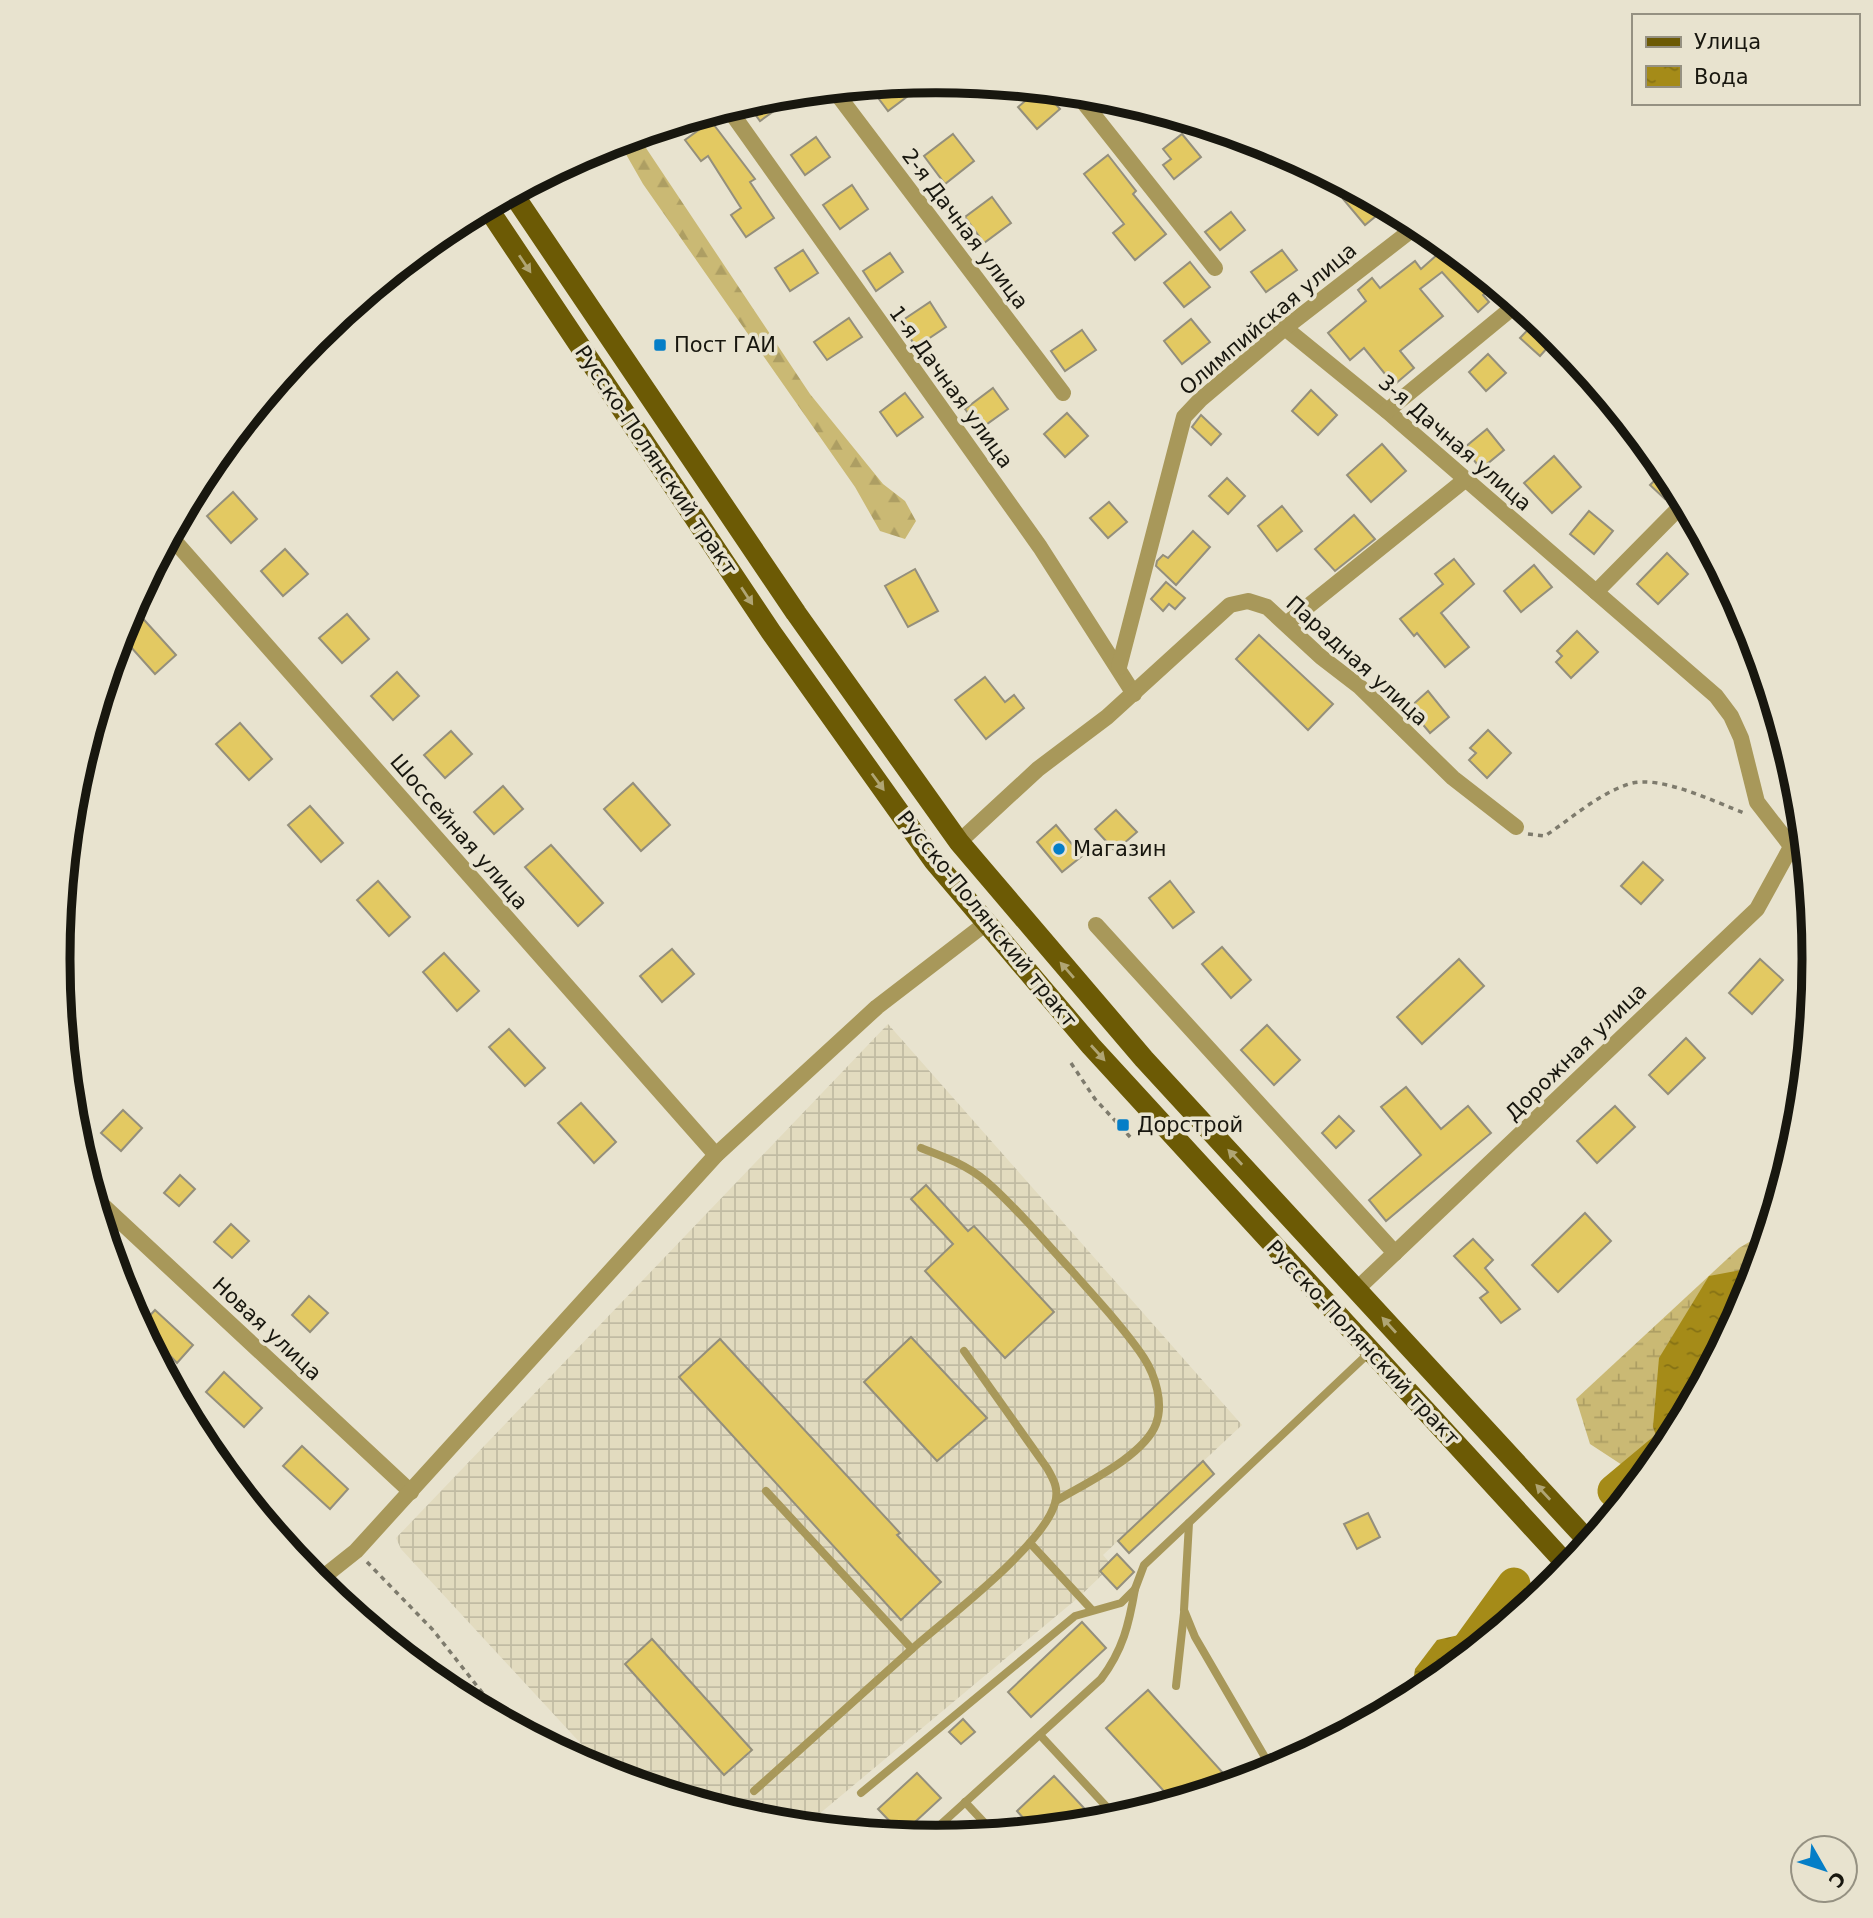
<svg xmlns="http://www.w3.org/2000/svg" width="1873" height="1918" font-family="'DejaVu Sans',sans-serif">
<defs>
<pattern id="industrial-grid" width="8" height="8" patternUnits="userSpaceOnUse" patternTransform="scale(1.75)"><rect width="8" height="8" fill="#e2dbbf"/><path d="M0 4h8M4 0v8" fill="none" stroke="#c1bba3"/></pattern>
<pattern id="forest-firs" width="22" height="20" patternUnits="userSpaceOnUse" patternTransform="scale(1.75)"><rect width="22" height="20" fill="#cab974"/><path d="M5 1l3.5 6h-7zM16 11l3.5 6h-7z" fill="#ad9e63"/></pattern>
<pattern id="wetland-marsh" width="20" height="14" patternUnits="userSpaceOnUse" patternTransform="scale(1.75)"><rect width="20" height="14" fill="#cab974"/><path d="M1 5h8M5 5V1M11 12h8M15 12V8" fill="none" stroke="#ad9e63"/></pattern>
<pattern id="water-ripples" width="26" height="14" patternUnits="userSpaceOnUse" patternTransform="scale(1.75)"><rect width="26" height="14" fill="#a58b18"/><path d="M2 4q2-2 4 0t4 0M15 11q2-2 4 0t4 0" fill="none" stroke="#857114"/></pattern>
</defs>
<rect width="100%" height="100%" fill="#e8e3cf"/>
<path fill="url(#industrial-grid)" d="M 888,1024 L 1242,1425 L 1103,1555 L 1109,1562 L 1100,1570 L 1103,1574 L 1079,1597 L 806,1825 L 765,1821 L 608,1773 L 401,1549 L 396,1538 Z"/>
<path fill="url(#forest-firs)" d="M 638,136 L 810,394 L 883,484 L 905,501 L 916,521 L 905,539 L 880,531 L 855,487 L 643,184 L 619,142 Z"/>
<path fill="url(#wetland-marsh)" d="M 1768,1231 L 1748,1296 L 1667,1448 L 1642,1478 L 1590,1444 L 1576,1399 L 1739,1248 Z"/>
<g fill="url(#water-ripples)">
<path d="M 1757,1267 L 1748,1296 L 1662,1453 L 1653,1427 L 1659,1358 L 1709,1276 Z"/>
<path d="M 1485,1629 L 1482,1643 L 1411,1697 L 1415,1669 L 1437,1640 Z"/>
</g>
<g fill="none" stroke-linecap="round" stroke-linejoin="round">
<g stroke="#a58b18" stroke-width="33">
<path d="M 1614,1491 L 1668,1446"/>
<path d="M 1456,1664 L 1514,1584"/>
</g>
</g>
<g fill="#e3c962" stroke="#948f7c" stroke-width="2">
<path d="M 905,83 L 912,93 L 888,111 L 870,87 Z"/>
<path d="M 1038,90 L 1044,91 L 1060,109 L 1037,129 L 1018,107 Z"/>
<path d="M 798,94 L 760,121 L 747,103 L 765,97 Z"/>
<path d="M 711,121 L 755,179 L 750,182 L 774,218 L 746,237 L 731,215 L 741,208 L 708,156 L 701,161 L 685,140 Z"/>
<path d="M 953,134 L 974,161 L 945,184 L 924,156 Z"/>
<path d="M 1182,134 L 1201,157 L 1174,179 L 1163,165 L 1171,159 L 1163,149 Z"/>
<path d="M 816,137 L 830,157 L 805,175 L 791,155 Z"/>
<path d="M 1108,155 L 1136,191 L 1133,194 L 1166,234 L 1135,260 L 1113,233 L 1124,224 L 1084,174 Z"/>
<path d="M 852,185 L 868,209 L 840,229 L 823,205 Z"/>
<path d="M 1354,190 L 1386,208 L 1365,225 L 1343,199 Z"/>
<path d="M 992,197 L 1011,223 L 984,243 L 965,217 Z"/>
<path d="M 1231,212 L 1245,230 L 1220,250 L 1205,232 Z"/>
<path d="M 1447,246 L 1468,268 L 1471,266 L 1494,285 L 1483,295 L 1489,302 L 1478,312 L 1442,272 L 1420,289 L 1443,316 L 1400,351 L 1414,368 L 1394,385 L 1364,348 L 1350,360 L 1328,333 L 1366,301 L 1358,290 L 1372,278 L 1380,288 L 1415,261 L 1421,269 Z"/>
<path d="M 803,250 L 818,273 L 790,291 L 775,268 Z"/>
<path d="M 1282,250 L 1297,270 L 1266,292 L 1251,272 Z"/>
<path d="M 890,253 L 903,272 L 876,291 L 863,271 Z"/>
<path d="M 1190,262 L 1210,287 L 1184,307 L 1164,283 Z"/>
<path d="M 930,302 L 946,327 L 916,347 L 900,322 Z"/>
<path d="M 849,318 L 862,337 L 827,360 L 814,342 Z"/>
<path d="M 1191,319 L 1210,342 L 1182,364 L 1164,341 Z"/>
<path d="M 1537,320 L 1557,337 L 1540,356 L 1520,338 Z"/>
<path d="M 1082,330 L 1096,350 L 1065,371 L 1051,351 Z"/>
<path d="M 1488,354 L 1506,373 L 1486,391 L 1469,372 Z"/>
<path d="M 993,388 L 1008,409 L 980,429 L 965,409 Z"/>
<path d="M 1311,390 L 1337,415 L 1318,435 L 1292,411 Z"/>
<path d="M 905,393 L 923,417 L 897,436 L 880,412 Z"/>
<path d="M 1067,413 L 1088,436 L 1065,457 L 1044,434 Z"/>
<path d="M 1201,415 L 1221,434 L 1211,445 L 1192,427 Z"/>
<path d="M 1487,429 L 1504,450 L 1481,469 L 1464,448 Z"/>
<path d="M 1382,444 L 1406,471 L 1371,502 L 1347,475 Z"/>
<path d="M 1554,456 L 1581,487 L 1552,513 L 1524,483 Z"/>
<path d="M 1666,469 L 1676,487 L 1665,499 L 1650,485 Z"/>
<path d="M 1227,478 L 1245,496 L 1228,514 L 1209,496 Z"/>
<path d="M 233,492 L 257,519 L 231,543 L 207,516 Z"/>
<path d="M 1109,502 L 1127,522 L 1108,538 L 1090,518 Z"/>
<path d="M 1282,506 L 1302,531 L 1277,551 L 1258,526 Z"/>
<path d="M 1589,511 L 1613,531 L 1594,554 L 1570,534 Z"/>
<path d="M 1354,515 L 1375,539 L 1335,571 L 1315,549 Z"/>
<path d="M 1193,531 L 1210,547 L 1176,585 L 1156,566 L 1157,561 L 1163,555 L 1168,558 Z"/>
<path d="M 285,549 L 308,574 L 283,596 L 261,571 Z"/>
<path d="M 1667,553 L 1688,574 L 1658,604 L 1637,584 Z"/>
<path d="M 1454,559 L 1474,584 L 1441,613 L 1469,647 L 1445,667 L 1417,633 L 1414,636 L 1400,619 L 1443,584 L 1435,574 Z"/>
<path d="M 1534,565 L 1552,587 L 1521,612 L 1504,591 Z"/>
<path d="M 915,569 L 938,611 L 908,627 L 885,586 Z"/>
<path d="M 1166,582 L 1185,598 L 1175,609 L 1169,604 L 1163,611 L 1151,599 Z"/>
<path d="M 137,612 L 176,655 L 155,674 L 121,636 L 124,623 Z"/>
<path d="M 347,614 L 369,639 L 342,663 L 319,638 Z"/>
<path d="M 1577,631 L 1598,652 L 1571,678 L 1556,662 L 1562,656 L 1557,651 Z"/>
<path d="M 1259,635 L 1333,704 L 1308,730 L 1236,659 Z"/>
<path d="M 397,672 L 419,696 L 393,720 L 371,696 Z"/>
<path d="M 985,677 L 1005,702 L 1014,695 L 1024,708 L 986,739 L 955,700 Z"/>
<path d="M 1428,691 L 1449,717 L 1430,733 L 1409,708 Z"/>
<path d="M 240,723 L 272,759 L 249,780 L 216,744 Z"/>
<path d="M 1488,730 L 1511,753 L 1487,778 L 1469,760 L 1476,753 L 1470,748 Z"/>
<path d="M 451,731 L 472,754 L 445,778 L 424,755 Z"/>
<path d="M 633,783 L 670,825 L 641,851 L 604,809 Z"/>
<path d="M 503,786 L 523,809 L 494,834 L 474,812 Z"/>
<path d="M 310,806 L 343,843 L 321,862 L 288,825 Z"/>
<path d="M 1116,810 L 1137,832 L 1115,851 L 1095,829 Z"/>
<path d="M 1056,825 L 1082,856 L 1062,872 L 1037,842 Z"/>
<path d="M 551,845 L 603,903 L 578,926 L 525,867 Z"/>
<path d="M 1643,862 L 1663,880 L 1641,904 L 1621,886 Z"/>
<path d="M 378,881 L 410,917 L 389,936 L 357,900 Z"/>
<path d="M 1170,881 L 1194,912 L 1173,928 L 1149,898 Z"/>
<path d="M 1222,947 L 1251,980 L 1231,998 L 1202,964 Z"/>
<path d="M 672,949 L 694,974 L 662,1002 L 640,976 Z"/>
<path d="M 444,953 L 479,991 L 457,1011 L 423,972 Z"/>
<path d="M 1459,959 L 1484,986 L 1422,1044 L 1397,1017 Z"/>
<path d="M 1760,959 L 1783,980 L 1752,1014 L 1729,993 Z"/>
<path d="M 1267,1025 L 1300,1060 L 1274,1085 L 1241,1050 Z"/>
<path d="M 509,1029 L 545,1068 L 525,1086 L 489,1047 Z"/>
<path d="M 1686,1038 L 1705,1058 L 1668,1094 L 1649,1075 Z"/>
<path d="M 1406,1087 L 1441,1129 L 1468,1106 L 1491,1133 L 1386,1221 L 1369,1200 L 1421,1155 L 1381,1107 Z"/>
<path d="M 581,1103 L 616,1142 L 594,1163 L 558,1123 Z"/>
<path d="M 1615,1106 L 1635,1127 L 1597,1163 L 1577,1141 Z"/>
<path d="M 123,1110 L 142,1128 L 121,1151 L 101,1133 Z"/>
<path d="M 1339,1116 L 1354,1131 L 1336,1148 L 1322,1133 Z"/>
<path d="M 180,1175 L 195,1189 L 179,1206 L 164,1193 Z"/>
<path d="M 926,1185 L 968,1231 L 974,1226 L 1054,1312 L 1005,1358 L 925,1271 L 953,1244 L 911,1199 Z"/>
<path d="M 1585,1213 L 1611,1241 L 1558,1292 L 1532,1265 Z"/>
<path d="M 231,1224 L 249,1241 L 232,1258 L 214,1242 Z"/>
<path d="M 1473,1239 L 1493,1260 L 1485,1268 L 1520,1309 L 1501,1323 L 1480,1298 L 1488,1292 L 1454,1256 Z"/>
<path d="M 309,1296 L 328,1313 L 310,1332 L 292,1315 Z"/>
<path d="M 155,1310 L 193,1345 L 177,1363 L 141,1325 Z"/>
<path d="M 911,1337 L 987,1418 L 937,1461 L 864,1382 Z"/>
<path d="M 720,1339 L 900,1533 L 897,1535 L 941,1582 L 901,1620 L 679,1377 Z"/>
<path d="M 224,1372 L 262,1408 L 244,1427 L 206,1392 Z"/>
<path d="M 302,1446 L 348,1489 L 330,1509 L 283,1466 Z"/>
<path d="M 1203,1461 L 1214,1474 L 1129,1553 L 1118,1541 Z"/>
<path d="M 1368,1513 L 1380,1537 L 1357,1549 L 1344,1524 Z"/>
<path d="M 1117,1554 L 1134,1572 L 1117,1589 L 1100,1571 Z"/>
<path d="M 1082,1622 L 1106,1648 L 1031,1717 L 1008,1692 Z"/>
<path d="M 652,1639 L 752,1750 L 724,1775 L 625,1664 Z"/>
<path d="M 1148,1690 L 1232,1783 L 1173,1801 L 1106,1728 Z"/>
<path d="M 963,1719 L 975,1732 L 961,1744 L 949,1732 Z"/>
<path d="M 917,1773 L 941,1798 L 902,1834 L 878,1809 Z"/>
<path d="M 1054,1776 L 1097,1822 L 1032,1828 L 1017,1811 Z"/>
</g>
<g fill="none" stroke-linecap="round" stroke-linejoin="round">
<g stroke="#7e7b6d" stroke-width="3.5" stroke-dasharray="5 5" stroke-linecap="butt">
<path d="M 1528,834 L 1545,836 C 1572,818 1598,794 1629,784 C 1659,774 1715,802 1744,813"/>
<path d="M 1071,1063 L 1095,1099 L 1132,1139"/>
<path d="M 367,1562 L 433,1630 L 503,1719"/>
</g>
<g stroke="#a8985a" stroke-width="8">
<path d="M 921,1148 C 945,1157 967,1165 987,1182 C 1018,1209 1044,1241 1072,1271 C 1096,1299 1123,1326 1144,1358 C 1155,1375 1164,1403 1156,1424 C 1144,1456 1084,1484 1056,1501"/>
<path d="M 766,1491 L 912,1649 C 947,1618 1044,1545 1055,1503 C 1059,1489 1054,1480 1047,1468 L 964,1351"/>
<path d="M 1189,1523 L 1184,1610 L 1195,1637 L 1273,1771"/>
<path d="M 1030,1543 L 1092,1610"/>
<path d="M 1176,1686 L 1184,1613"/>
<path d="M 1040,1735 L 1117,1818"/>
<path d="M 754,1791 L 912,1649"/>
<path d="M 861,1793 L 1075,1616 L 1121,1603 L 1135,1589 L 1144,1565 L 1371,1351"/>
<path d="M 965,1802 L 993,1832"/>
<path d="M 939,1826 L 1101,1679 C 1123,1650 1129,1624 1135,1589"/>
</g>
<g stroke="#a8985a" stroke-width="16">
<path d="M 834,90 L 1063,393"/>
<path d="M 1077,94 L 1215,268"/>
<path d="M 728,108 L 1040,547 L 1134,694"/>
<path d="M 1285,328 L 1387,411 L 1716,696 L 1731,716 L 1741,738 L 1757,802 L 1791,846"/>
<path d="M 1387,411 L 1517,304"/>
<path d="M 171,537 L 716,1155"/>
<path d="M 1596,592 L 1684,503"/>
<path d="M 1286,624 L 1466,479"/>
<path d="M 1119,667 L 1184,417 L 1200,400 L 1285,328 L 1418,225"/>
<path d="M 959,842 L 1038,769 L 1107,717 L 1230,605 L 1248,601 L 1267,607 L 1321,657 L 1360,687 L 1453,778 L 1516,827"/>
<path d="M 1096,925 L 1395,1253"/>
<path d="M 95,1198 L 411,1492"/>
<path d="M 1357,1289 L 1757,909 L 1802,827"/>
<path d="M 317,1582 L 356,1551 L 716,1155 L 877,1007 L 985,924"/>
</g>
<g stroke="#6c5a05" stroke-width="21">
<path d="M 513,194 L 796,613 L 959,842 L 1144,1059 L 1589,1542"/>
<path d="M 487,207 L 771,632 L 934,861 L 1091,1046 L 1569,1567"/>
</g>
</g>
<defs><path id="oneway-solid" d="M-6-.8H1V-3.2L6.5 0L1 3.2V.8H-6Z" transform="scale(1.75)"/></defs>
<g fill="#b0a574">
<use href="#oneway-solid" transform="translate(525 264) rotate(56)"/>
<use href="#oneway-solid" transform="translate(747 596) rotate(57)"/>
<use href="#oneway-solid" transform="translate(878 782) rotate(54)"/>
<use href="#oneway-solid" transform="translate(1067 970) rotate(-131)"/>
<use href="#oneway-solid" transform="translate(1098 1053) rotate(48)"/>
<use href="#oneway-solid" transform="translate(1235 1157) rotate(-133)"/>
<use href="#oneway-solid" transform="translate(1389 1325) rotate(-132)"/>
<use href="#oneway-solid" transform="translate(1543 1492) rotate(-133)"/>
</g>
<g fill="#057ec7" stroke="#e8e3cf" stroke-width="2.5">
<rect x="653" y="338" width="14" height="14" rx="3.5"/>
<circle cx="1059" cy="849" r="7"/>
<rect x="1116" y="1118" width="14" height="14" rx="3.5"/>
</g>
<g text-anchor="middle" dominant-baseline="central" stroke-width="7" stroke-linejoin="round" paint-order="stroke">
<g font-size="21" fill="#18170f" stroke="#e8e3cf">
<text transform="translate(965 229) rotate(53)">2-я Дачная улица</text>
<text transform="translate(1268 319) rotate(-40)">Олимпийская улица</text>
<text transform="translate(951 387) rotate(54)">1-я Дачная улица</text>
<text transform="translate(1455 443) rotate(41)">3-я Дачная улица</text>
<text transform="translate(656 460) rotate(56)">Русско-Полянский тракт</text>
<text transform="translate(1357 661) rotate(42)">Парадная улица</text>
<text transform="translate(459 832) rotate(49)">Шоссейная улица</text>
<text transform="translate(987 919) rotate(51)">Русско-Полянский тракт</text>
<text transform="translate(1576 1052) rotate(-44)">Дорожная улица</text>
<text transform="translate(267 1329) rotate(43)">Новая улица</text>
<text transform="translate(1363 1343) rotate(47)">Русско-Полянский тракт</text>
</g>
<g font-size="21" fill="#18170f" stroke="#e8e3cf" text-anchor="start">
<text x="674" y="345">Пост ГАИ</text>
<text x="1073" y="849">Магазин</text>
<text x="1137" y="1125">Дорстрой</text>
</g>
</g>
<path d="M0 0H1873V1918H0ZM70 959a866 866 0 1 1 1732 0a866 866 0 1 1-1732 0Z" fill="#e8e3cf" fill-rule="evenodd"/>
<path fill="none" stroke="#18170f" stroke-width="9" d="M70 959a866 866 0 1 1 1732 0a866 866 0 1 1-1732 0Z"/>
<rect x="1632" y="14" width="228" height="91" fill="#e8e3cf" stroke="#959182" stroke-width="2"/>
<rect x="1646" y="37" width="35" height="10" fill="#6c5a05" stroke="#959182" stroke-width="2"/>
<text x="1694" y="49" font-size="21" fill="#18170f">Улица</text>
<rect x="1646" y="66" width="35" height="21" fill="url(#water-ripples)" stroke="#959182" stroke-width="2"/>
<text x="1694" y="84" font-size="21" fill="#18170f">Вода</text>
<g transform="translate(1824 1869) rotate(129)"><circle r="33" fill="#e8e3cf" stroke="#959182" stroke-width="2"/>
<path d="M0-5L12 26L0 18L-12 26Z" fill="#057ec7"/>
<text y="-10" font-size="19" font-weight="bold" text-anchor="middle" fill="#18170f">С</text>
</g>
</svg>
